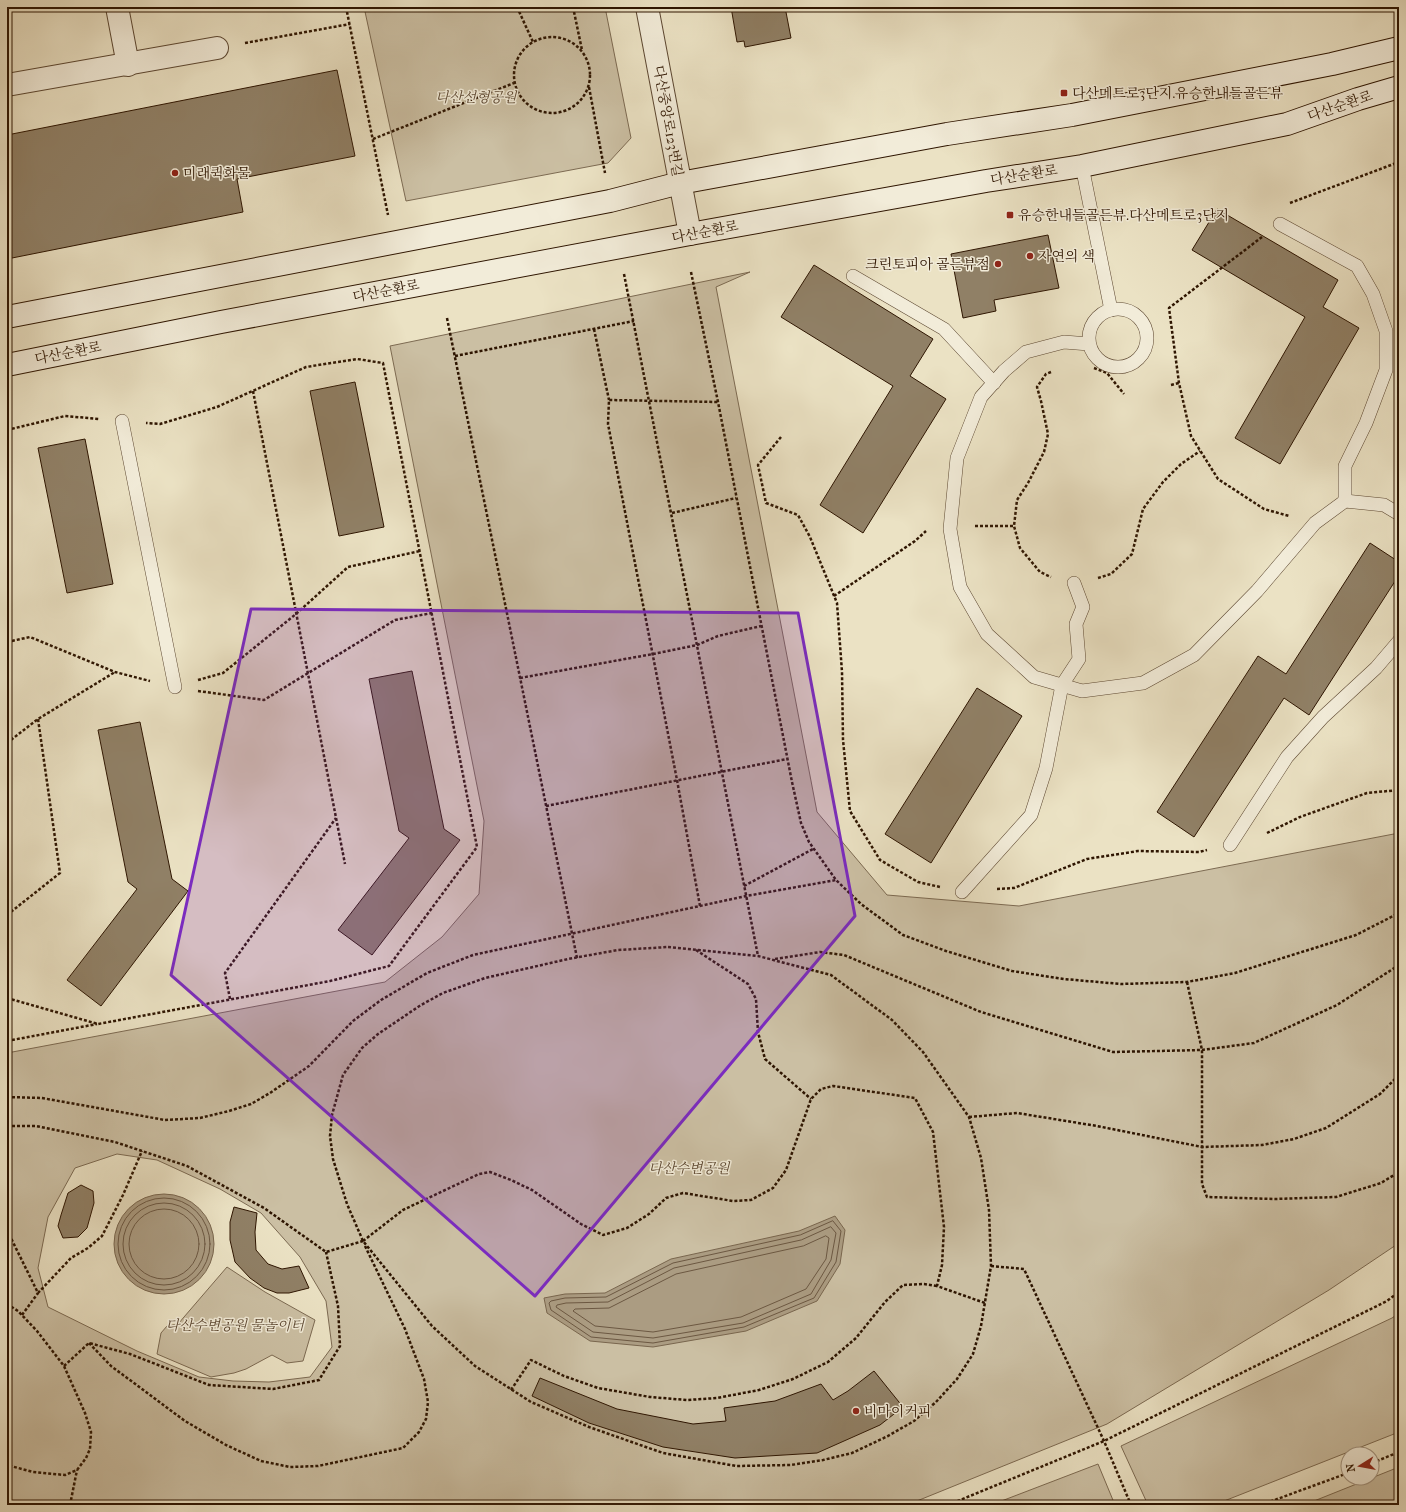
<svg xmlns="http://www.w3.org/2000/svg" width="1406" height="1512" font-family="'IM FELL French Canon','Noto Serif KR',serif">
<rect width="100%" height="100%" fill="#ebe2c4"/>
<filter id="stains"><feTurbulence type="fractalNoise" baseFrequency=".005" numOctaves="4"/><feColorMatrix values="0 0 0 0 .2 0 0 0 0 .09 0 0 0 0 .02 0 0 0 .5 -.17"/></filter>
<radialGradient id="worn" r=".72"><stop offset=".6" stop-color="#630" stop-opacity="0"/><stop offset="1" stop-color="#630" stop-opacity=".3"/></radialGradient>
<g fill="#cbbfa3" stroke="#7c6a52" fill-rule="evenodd">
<path d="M 364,7 L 605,7 L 631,138 L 608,163 L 406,201 Z"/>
<path d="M 750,272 L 716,287 L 817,812 L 887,895 L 1019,906 L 1399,833 L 1399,1243 L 1329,1290 L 1107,1424 L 907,1505 L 7,1505 L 7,1053 L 385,982 L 442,937 L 479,894 L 484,821 L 390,346 ZM 117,1154 L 157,1160 L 220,1189 L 261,1213 L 300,1257 L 326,1301 L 332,1347 L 310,1377 L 269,1382 L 233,1381 L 199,1377 L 137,1351 L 48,1307 L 38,1268 L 48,1217 L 75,1168 Z"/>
<path d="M 227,1267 L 265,1292 L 315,1320 L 303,1361 L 287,1363 L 272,1355 L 246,1369 L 234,1373 L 211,1377 L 157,1354 L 161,1333 L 167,1326 L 178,1324 Z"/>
<path d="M 1399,1313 L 1399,1432 L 1214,1505 L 1148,1505 L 1121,1446 L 1392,1318 Z"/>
<path d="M 1098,1464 L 1115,1505 L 991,1505 Z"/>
<path d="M 1399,1467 L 1399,1503 L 1393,1505 L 1304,1505 Z"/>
</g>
<g fill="#ab9c82" stroke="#79664e">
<circle cx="164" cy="1244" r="50"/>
<path d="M 835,1216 L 845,1230 L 840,1264 L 817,1301 L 746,1331 L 653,1347 L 590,1341 L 547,1313 L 544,1298 L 565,1294 L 605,1293 L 671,1259 L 799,1231 Z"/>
</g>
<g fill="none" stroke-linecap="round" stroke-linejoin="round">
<g stroke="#6c5842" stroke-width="1">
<circle cx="164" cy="1244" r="46"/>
<circle cx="164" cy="1244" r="41"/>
<circle cx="164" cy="1244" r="35"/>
<path d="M 833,1221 L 841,1231 L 836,1262 L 814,1298 L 744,1327 L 653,1343 L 591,1337 L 551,1310 L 549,1303 L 551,1301 L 565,1298 L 606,1297 L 673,1263 L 800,1235 Z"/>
<path d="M 831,1227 L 836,1233 L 831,1260 L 811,1294 L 743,1323 L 653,1338 L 593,1332 L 556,1307 L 557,1305 L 566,1303 L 608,1302 L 674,1268 L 801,1240 Z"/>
<path d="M 826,1236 L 829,1238 L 826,1259 L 806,1289 L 741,1317 L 653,1332 L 595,1326 L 573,1311 L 575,1309 L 609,1308 L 676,1274 L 803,1246 Z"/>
</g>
</g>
<g fill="#908066" stroke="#2e1501">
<path d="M 731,7 L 785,7 L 791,38 L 745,47 L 744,41 L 737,42 Z"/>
<path d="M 337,70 L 355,156 L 237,179 L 243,212 L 7,259 L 7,135 Z"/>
<path d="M 1217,209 L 1338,280 L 1323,307 L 1359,328 L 1280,464 L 1235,438 L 1305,317 L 1192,250 Z"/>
<path d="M 1048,235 L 1059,288 L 994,300 L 996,311 L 963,318 L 951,254 Z"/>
<path d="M 814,265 L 933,339 L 910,376 L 946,399 L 863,533 L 820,505 L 893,386 L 781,317 Z"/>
<path d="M 355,382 L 384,527 L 339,536 L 310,391 Z"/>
<path d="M 85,439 L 113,584 L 67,593 L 38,448 Z"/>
<path d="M 1370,543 L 1399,562 L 1399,575 L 1309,715 L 1284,698 L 1194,837 L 1157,812 L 1258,656 L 1286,674 Z"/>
<path d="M 412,671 L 444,829 L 460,840 L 372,955 L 338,930 L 409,838 L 399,831 L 369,679 Z"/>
<path d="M 977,688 L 1022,716 L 931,863 L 885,834 Z"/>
<path d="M 140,722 L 172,879 L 188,891 L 101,1006 L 67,980 L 137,889 L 128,882 L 98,730 Z"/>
<path d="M 81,1185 L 93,1191 L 94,1203 L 87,1228 L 78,1237 L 63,1238 L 58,1226 L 61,1215 L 68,1193 Z"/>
<path d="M 234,1207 L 257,1213 L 255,1232 L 256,1250 L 268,1264 L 282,1269 L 299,1266 L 309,1288 L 289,1293 L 277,1293 L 264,1288 L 250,1278 L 235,1262 L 230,1240 L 230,1222 Z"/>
<path d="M 874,1371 L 903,1407 L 880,1425 L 817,1453 L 735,1458 L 663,1447 L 589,1423 L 532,1396 L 540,1378 L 617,1409 L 693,1424 L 726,1421 L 724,1408 L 775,1401 L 821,1384 L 833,1400 L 848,1391 Z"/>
</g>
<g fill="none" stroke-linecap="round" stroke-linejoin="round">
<g stroke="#5d4832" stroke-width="14">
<g id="lane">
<path d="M 1082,166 L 1111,310"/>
<path d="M 1280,224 L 1357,266 L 1373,294 L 1386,331 L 1386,370 L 1366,423 L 1345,466 L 1345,501"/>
<path d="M 853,276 L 944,329 L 994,383"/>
<circle cx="1118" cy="338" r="29"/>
<path d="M 1089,344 L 1064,342 L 1026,352 L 1004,371 L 981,397 L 957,458 L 950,529 L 960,587 L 987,634 L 1034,677 L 1082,691 L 1143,683 L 1194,655 L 1257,591 L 1315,523 L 1345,501 L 1384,505 L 1399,514"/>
<path d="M 122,421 L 175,687"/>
<path d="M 1230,845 L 1287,757 L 1323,717 L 1376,668 L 1399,641"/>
<path d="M 962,892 L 1031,815 L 1046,768 L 1062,685 L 1079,659 L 1076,624 L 1083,607 L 1074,583"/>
</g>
</g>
<g stroke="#5d4832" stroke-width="24">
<g id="street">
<path d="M 117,7 L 128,65"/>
<path d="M 647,7 L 690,234"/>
<path d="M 7,85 L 217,48"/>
</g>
</g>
<g stroke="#2e1501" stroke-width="24">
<g id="secondary">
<path d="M 7,317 L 610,201 L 680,183 L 947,134 L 1072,115 L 1332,64 L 1399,48"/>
<path d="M 7,365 L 221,322 L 690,234 L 986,181 L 1082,166 L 1287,124 L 1358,99 L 1399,87"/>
</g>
</g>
<g stroke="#2e1501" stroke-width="2.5" stroke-dasharray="3 2" stroke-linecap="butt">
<path d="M 346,7 L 388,215"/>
<path d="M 517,7 L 533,42"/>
<path d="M 573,7 L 582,50"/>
<circle cx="552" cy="75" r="38"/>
<path d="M 245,43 L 350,24"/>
<path d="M 589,87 L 605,173"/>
<path d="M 373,139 L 514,83"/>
<path d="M 1290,203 L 1399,162"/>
<path d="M 1262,237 L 1169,308 L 1179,383 L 1191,436 L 1218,479 L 1264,509 L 1289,516"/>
<path d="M 691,272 L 718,402 L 792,782 L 801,823 L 809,842 L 836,880 L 861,904 L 903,935 L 946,951 L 1012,971 L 1064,979 L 1121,984 L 1187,982 L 1235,973 L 1356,935 L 1399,913"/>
<path d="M 624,274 L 758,956"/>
<path d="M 447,318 L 577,958"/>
<path d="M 594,329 L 609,400"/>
<path d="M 455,356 L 634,321"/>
<path d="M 1094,368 L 1107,373 L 1124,394"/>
<path d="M 1051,372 L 1046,374 L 1037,387 L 1041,401 L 1048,434 L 1044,452 L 1028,483 L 1017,500 L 1014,526 L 1020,548 L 1040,572 L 1051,577"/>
<path d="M 1171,385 L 1179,383"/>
<path d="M 253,391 L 345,864"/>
<path d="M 7,430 L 65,416 L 99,419"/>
<path d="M 781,437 L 758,465 L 766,503 L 798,515 L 810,537 L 837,603 L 842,672 L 843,740 L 850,811 L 880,860 L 918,882 L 940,887"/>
<path d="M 672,513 L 736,498"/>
<path d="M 975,526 L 1014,526"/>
<path d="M 1098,578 L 1111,574 L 1132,554 L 1143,509 L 1163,482 L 1181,464 L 1200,451"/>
<path d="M 834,596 L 915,541 L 926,531"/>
<path d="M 7,642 L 30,637 L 115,672 L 150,681"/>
<path d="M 520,678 L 653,654 L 697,645 L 718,636 L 761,626"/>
<path d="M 198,680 L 223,673 L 296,614 L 348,567 L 420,551"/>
<path d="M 198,691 L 264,700 L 395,620 L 432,613"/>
<path d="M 7,743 L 38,719 L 115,672"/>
<path d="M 546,806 L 787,759"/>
<path d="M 1267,833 L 1300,817 L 1367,793 L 1399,790"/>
<path d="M 744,886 L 813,849"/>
<path d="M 997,889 L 1014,888 L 1087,859 L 1138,851 L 1199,852 L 1207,850"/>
<path d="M 700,906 L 677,780 L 608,424 L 609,400 L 718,402"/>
<path d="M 7,915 L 60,873 L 38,719"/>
<path d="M 668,947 L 758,956 L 831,975 L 892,1020 L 923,1052 L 969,1117 L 981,1158 L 989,1210 L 991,1266 L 981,1326 L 973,1354 L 957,1379 L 936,1402 L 914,1421 L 888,1436 L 852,1453 L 823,1460 L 791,1465 L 736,1466 L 663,1453 L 589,1427 L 531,1402 L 475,1366 L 432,1326 L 363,1241 L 347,1204 L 333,1159 L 330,1136 L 332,1115 L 343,1075 L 362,1048 L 378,1034 L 421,1005 L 443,993 L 485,978 L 568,959 L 618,950 Z"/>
<path d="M 696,950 L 748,984 L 756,999 L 758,1032 L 765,1059 L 811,1099"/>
<path d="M 775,959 L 820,952 L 844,955 L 981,1012 L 1113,1052 L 1202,1050 L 1254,1043 L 1337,1005 L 1399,965"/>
<path d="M 1187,982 L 1202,1050 L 1202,1184 L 1207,1197 L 1275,1199 L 1336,1197 L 1381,1183 L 1399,1172"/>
<path d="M 7,998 L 98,1024 L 330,981 L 389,966 L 477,847 L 383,363 L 357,359 L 306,367 L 217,407 L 160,424 L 146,423"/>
<path d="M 230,999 L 225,973 L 336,818"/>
<path d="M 7,1041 L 97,1024"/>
<path d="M 7,1097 L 42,1098 L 165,1120 L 200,1118 L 229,1111 L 251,1104 L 270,1093 L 309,1066 L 353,1021 L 381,1000 L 427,973 L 473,955 L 746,896 L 836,880"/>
<path d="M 969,1117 L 1017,1113 L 1097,1126 L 1202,1147 L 1262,1145 L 1294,1139 L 1326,1128 L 1380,1094 L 1399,1075"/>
<path d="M 7,1126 L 36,1126 L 115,1142 L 187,1166 L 264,1208 L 326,1252 L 363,1241"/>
<path d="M 7,1230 L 38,1293 L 71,1258 L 88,1248 L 102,1236 L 123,1195 L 142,1151"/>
<path d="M 363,1241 L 403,1210 L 479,1174 L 490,1172 L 511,1180 L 532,1190 L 581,1224 L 603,1235 L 627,1228 L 649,1214 L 666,1198 L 683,1193 L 733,1201 L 751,1200 L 773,1188 L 786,1170 L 811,1099 L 821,1089 L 833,1086 L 915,1098 L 933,1132 L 944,1227 L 942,1265 L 937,1286 L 985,1303"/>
<path d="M 991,1266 L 1024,1269 L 1104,1441 L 1131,1505"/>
<path d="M 7,1304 L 18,1311 L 37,1331 L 64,1366 L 85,1413 L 91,1432 L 90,1449 L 86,1458 L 77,1470 L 65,1475 L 33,1472 L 7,1465"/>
<path d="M 22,1315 L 38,1293"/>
<path d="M 89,1343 L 111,1366 L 185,1421 L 226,1445 L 261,1461 L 290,1467 L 318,1466 L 403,1448 L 419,1432 L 426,1419 L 428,1402 L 424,1379 L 405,1329 L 365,1246"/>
<path d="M 64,1366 L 89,1343 L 130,1354 L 209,1385 L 273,1389 L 319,1380 L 340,1346 L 338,1306 L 326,1252"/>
<path d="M 511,1390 L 531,1360 L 564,1376 L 598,1388 L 650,1397 L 687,1400 L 717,1398 L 759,1390 L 793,1379 L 828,1362 L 856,1338 L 885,1302 L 903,1285 L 924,1284 L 937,1286"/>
<path d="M 1372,1463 L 1399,1452"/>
<path d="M 70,1505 L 77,1470"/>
<path d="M 948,1505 L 1104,1441 L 1387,1301 L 1399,1292"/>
<path d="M 1261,1505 L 1348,1473"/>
</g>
<use href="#lane" stroke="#f2ecd9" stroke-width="13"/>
<use href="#street" stroke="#f2ecd9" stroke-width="22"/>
<use href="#secondary" stroke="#f2ecd9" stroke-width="22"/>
</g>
<path fill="#7b2cbf" fill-opacity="0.2" stroke="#7b2cbf" stroke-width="3" stroke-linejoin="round" d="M 251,609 L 798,613 L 855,916 L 535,1296 L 171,975 Z"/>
<g fill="#8f2418" stroke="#f2ecd9" stroke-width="1.5">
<rect x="1060" y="89" width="8" height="8" rx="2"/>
<circle cx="175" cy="173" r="4"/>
<rect x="1006" y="211" width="8" height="8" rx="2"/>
<circle cx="1030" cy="256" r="4"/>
<circle cx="998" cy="264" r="4"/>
<circle cx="856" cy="1411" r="4"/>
</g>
<g text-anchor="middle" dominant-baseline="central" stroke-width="3" stroke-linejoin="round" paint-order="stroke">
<g font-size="14" fill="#2e1501" stroke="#f2ecd9" text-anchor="start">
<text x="1072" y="93">다산메트로3단지.유승한내들골든뷰</text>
<text x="183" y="173">미래퀵화물</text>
<text x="1018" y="215">유승한내들골든뷰.다산메트로3단지</text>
<text x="1038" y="256">자연의 색</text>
<text x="990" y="264" text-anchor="end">크린토피아 골든뷰점</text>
<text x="864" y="1411">비마이커피</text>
</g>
<g font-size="14" font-style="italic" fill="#5d4832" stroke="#f2ecd9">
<text x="476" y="97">다산선형공원</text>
<text x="689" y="1168">다산수변공원</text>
<text x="235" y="1325">다산수변공원 물놀이터</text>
</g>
<g font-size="14" fill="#2e1501" stroke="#f2ecd9">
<text transform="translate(1340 106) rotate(-19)">다산순환로</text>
<text transform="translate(668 121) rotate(80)">다산중앙로123번길</text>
<text transform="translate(1024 175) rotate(-9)">다산순환로</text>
<text transform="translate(705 232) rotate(-11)">다산순환로</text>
<text transform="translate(386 291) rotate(-11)">다산순환로</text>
<text transform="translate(68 353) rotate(-11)">다산순환로</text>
</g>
</g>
<rect width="1406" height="1512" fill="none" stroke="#ebe2c4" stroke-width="24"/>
<rect x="8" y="8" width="1390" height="1496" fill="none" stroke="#2e1501" stroke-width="2"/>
<rect x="12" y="12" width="1382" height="1488" fill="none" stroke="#2e1501"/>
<g transform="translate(1360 1466) rotate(259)"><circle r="19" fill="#f2ecd9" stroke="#a49683"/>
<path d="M0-3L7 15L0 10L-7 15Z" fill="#8f2418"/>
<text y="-6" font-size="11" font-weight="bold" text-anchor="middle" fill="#2e1501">N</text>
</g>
<rect width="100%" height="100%" filter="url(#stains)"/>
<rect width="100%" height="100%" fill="url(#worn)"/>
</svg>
